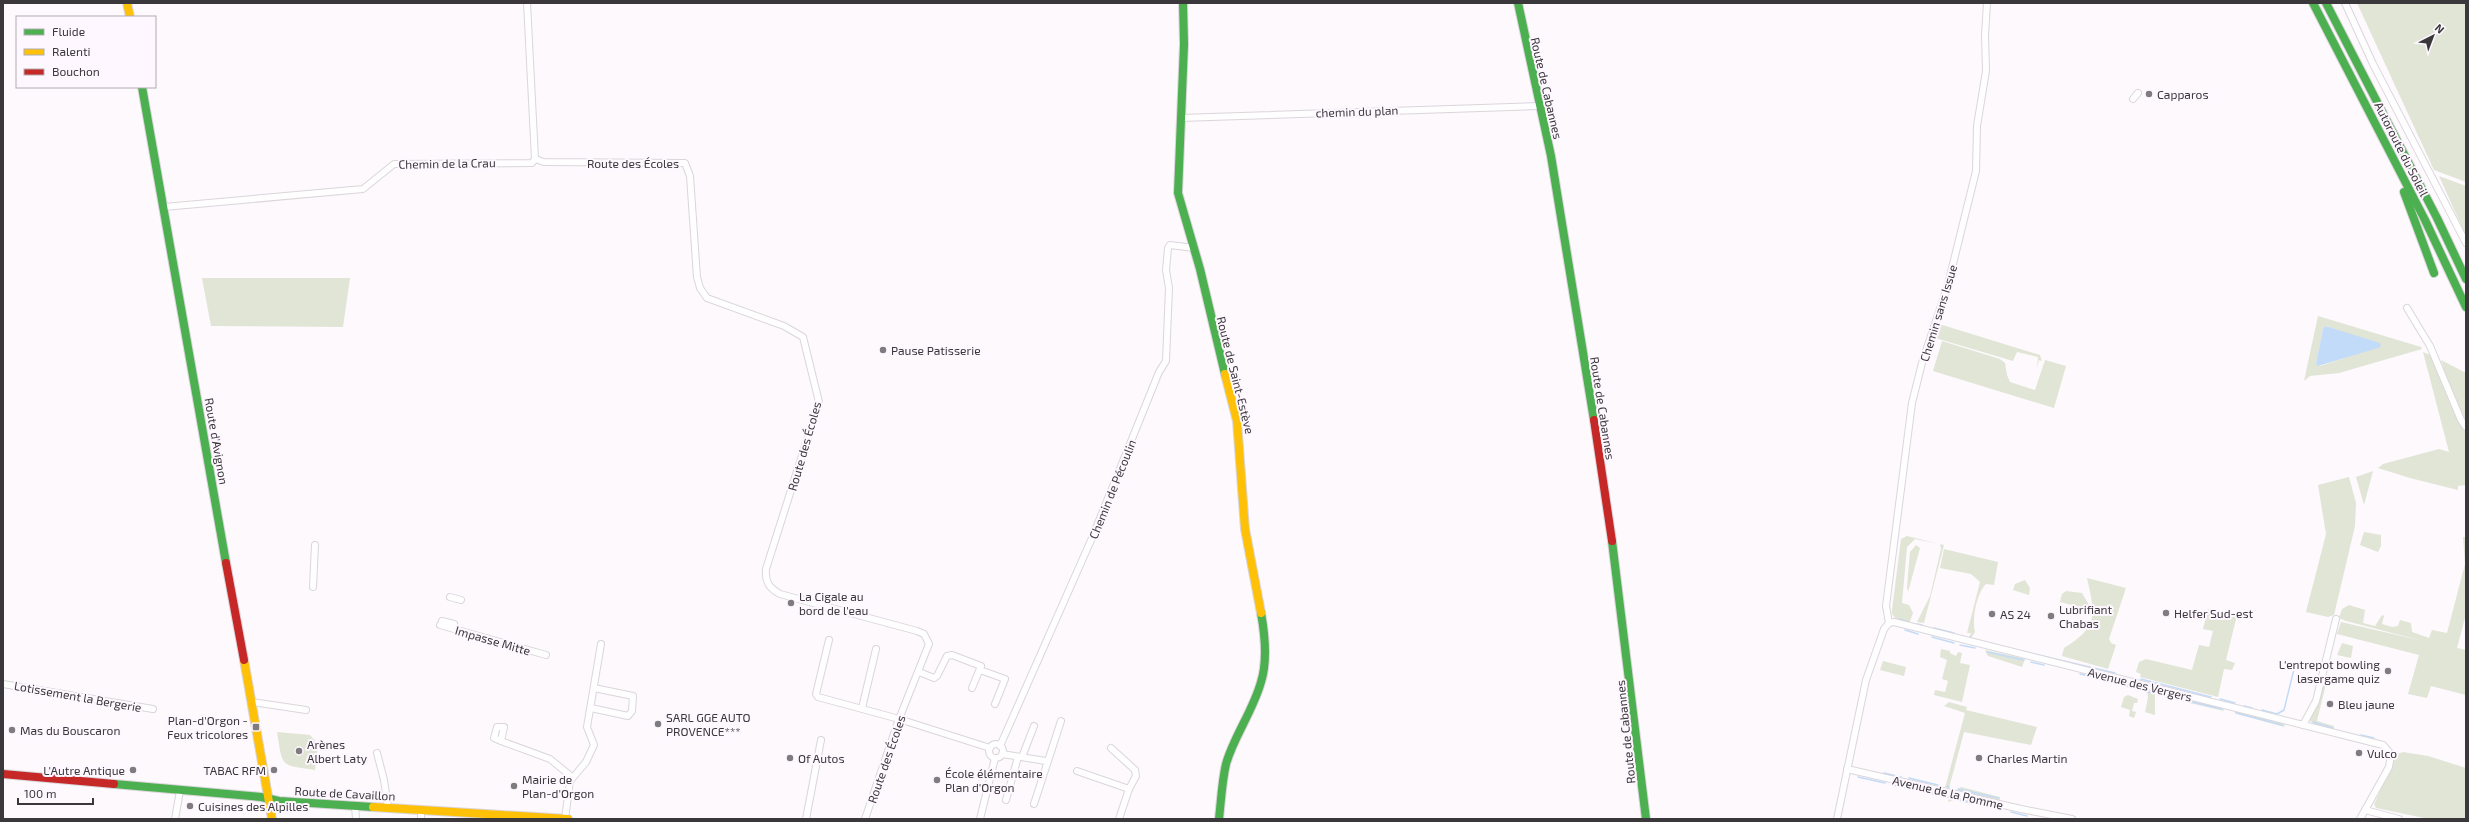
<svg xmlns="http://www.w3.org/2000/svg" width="2469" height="822" font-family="'Exo 2',sans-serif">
<rect width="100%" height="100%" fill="#fdf9fd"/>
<g fill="#e1e5d6" fill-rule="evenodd">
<path d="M 2357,3 L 2466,3 L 2466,182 L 2434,170 Z"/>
<path d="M 2439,176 L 2466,186 L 2466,236 Z"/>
<path d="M 202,278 L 350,278 L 343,327 L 211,326 Z"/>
<path d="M 2318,316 L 2421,347 L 2422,349 L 2339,373 L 2310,376 L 2304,381 ZM 2325,326 L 2381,346 L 2320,366 L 2316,363 L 2323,329 Z"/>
<path d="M 1936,323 L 2040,355 L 2042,361 L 2039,360 L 2037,369 L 2038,357 L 2017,352 L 2013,361 L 1932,337 Z"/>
<path d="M 1942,341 L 2000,359 L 2005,363 L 2007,375 L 2010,382 L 2035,390 L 2045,360 L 2066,366 L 2054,408 L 1933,371 Z"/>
<path d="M 2423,352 L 2433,356 L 2466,429 L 2466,485 L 2458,486 L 2458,490 L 2410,478 L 2378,468 L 2383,464 L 2439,449 L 2449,452 Z"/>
<path d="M 2441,360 L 2466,373 L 2466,424 L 2450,389 Z"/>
<path d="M 2373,471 L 2364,505 L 2356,477 Z"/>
<path d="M 2349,477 L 2356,503 L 2355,526 L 2334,615 L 2328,617 L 2306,612 L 2326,534 L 2318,485 Z"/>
<path d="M 2364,532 L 2381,535 L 2381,546 L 2378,552 L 2360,545 Z"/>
<path d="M 1907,536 L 1944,545 L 1924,623 L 1917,622 L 1930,596 L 1941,549 L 1940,544 L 1915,539 L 1907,547 L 1902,603 L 1909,605 L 1913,613 L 1909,624 L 1896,619 L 1892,614 L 1892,610 L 1901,539 Z"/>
<path d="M 2463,537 L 2466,537 L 2466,614 L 2457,648 L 2466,650 L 2466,695 L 2431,686 L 2427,698 L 2408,694 L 2419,655 L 2337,634 L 2341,622 L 2423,641 L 2346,621 L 2339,618 L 2342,609 L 2349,605 L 2365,610 L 2363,623 L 2375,626 L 2382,615 L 2384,616 L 2382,624 L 2392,627 L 2398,626 L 2400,620 L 2411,623 L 2412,632 L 2429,638 L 2432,630 L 2447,633 L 2465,564 Z"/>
<path d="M 1916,545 L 1920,548 L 1908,592 L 1907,587 L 1910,552 Z"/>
<path d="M 1944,549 L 1998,562 L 1994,585 L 1986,584 C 1976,594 1972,619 1975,632 L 1971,638 L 1969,638 L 1971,633 L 1967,633 L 1980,582 L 1971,574 L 1940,568 Z"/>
<path d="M 2087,578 L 2126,588 L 2109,639 L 2111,643 L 2116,645 L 2108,669 L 2062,656 L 2064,648 C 2099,627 2095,614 2087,578 Z"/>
<path d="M 2025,580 L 2030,588 L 2029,595 L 2013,590 L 2015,584 Z"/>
<path d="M 2066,591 L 2082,593 L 2089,605 L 2086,609 L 2060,602 L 2062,594 Z"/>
<path d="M 2208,609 L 2237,615 L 2226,660 L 2235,663 L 2232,670 L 2224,669 L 2218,697 L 2140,677 L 2141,674 L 2136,672 L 2139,662 L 2146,659 L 2192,670 L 2199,645 L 2209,647 L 2213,631 L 2203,629 Z"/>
<path d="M 2342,643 L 2353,646 L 2351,658 L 2337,655 Z"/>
<path d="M 1941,649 L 1950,651 L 1950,653 L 1956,656 L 1958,652 L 1962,653 L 1960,663 L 1970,665 L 1962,702 L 1934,695 L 1935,690 L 1945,692 L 1948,681 L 1942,679 L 1947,660 L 1940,657 Z"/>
<path d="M 1985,650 L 2022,658 L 2025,659 L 2022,667 L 1988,656 Z"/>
<path d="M 1883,661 L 1906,667 L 1904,676 L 1880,670 Z"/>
<path d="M 2324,684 L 2326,684 L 2317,721 L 2334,726 L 2333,730 L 2314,724 L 2309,720 L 2316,709 Z"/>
<path d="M 2147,690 L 2155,692 L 2155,715 L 2145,712 L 2148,698 Z"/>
<path d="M 2167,694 L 2223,708 L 2224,711 L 2164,697 Z"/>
<path d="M 2128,695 L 2138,699 L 2137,703 L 2134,703 L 2132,711 L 2136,712 L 2134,718 L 2129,716 L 2130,710 L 2121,707 L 2124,697 Z"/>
<path d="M 1949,702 L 1967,707 L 1966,710 L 2037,727 L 2031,745 L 1964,732 L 1949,788 L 1945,788 L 1965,713 L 1944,706 Z"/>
<path d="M 2238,711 L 2283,722 L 2285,725 L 2284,727 L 2234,713 Z"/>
<path d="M 277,732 L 310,735 L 318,744 L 315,770 C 279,765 283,767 277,732 Z"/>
<path d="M 2403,752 L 2428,756 L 2466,768 L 2466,819 L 2429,819 L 2376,808 L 2374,804 L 2377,798 L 2397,754 Z"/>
<path d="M 1961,787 L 2000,797 L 2000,801 L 1956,791 Z"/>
<path d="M 1950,795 L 2001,808 L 2001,810 L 1954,800 L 1948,802 Z"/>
</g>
<path fill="#c2dbf9" d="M 2325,326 L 2380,343 L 2381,347 L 2318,366 L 2316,363 L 2323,329 Z"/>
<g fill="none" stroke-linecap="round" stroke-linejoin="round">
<g stroke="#c2dbf9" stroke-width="1.5">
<path d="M 1900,619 L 1908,622"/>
<path d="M 1917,624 L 1922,625"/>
<path d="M 1934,628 L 1954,633"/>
<path d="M 1905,630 L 1918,634"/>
<path d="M 1932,637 L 1954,643"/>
<path d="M 1970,637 L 1971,638"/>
<path d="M 1960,645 L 1975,648"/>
<path d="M 2013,649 L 2115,673"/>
<path d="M 1987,652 L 2024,660"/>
<path d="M 2031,662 L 2044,665"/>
<path d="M 2080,674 L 2107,680"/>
<path d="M 2141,679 L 2211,697"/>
<path d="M 2117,684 L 2139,689"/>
<path d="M 2147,692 L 2155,693"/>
<path d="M 2166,696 L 2222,709"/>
<path d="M 2220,699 L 2235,703"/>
<path d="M 2244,706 L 2252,708"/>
<path d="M 2262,710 L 2277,714 L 2284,710 L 2295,665"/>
<path d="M 2236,713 L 2282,725"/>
<path d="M 2313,722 L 2333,728"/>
<path d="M 2361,735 L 2374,738"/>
<path d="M 1884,773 L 1901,777"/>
<path d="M 1858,777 L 1885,783"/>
<path d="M 1909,778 L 1938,785"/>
<path d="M 1893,785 L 2001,809"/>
<path d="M 1947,786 L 1949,787"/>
<path d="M 1958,789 L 1998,798"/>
<path d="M 2011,812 L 2027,816"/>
<path d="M 2037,819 L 2039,819"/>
</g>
<g stroke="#dad6da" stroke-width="8">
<g id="street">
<path d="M 2345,3 L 2373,64 L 2466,243"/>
<path d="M 2133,99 L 2138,93"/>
<path d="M 1180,118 L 1539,106"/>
<path d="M 535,159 L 544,162 L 685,163 L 690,176 L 697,277 L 700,288 L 707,298 L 784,326 L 803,337 L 819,402 L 766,569 C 765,582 769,588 780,594 L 917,631 L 924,634 L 929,644 L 899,719 L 865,819"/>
<path d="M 164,207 L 363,189 L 394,164 L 532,163 L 535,159 L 527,3"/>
<path d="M 2407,308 L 2430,346 L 2461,420 L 2466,427"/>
<path d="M 313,587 L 315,545"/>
<path d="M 450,597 L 461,600"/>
<path d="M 442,621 L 454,624"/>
<path d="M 1889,623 L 1886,606 L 1912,403 L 1922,363 L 1947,288 L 1976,171 L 1977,126 L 1986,71 L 1985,35 L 1987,3"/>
<path d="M 1889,623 L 1894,622 L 2383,745 L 2391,754 L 2389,767 L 2360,819"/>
<path d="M 440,625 L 546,655"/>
<path d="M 829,640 L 816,694 L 818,697 L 899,719 L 990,748"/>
<path d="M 980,670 L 1005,679 L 995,704"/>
<path d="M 919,672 L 934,678 L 937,676 L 947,656 L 952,655 L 981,666 L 972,688"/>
<path d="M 3,684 L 153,709"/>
<path d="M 252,702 L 306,710"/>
<path d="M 591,708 L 628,716 L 632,711 L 633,696 L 594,688"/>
<path d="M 862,708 L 876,649"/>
<path d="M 2303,725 L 2316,701 L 2336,619"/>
<path d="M 501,741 L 504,727 L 497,727 L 494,738 L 501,741 L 550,759 L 572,777"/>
<circle cx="996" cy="751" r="7"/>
<path d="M 1000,746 L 1092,538 L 1159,372 L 1166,361 L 1169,288 L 1166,270 L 1168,248 L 1170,245 L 1194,248"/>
<path d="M 1111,748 L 1135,770 L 1136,776 L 1129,789"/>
<path d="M 377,753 L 384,780 L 388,808"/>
<path d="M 1002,754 L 1046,761"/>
<path d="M 1022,757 L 1034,726"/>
<path d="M 1847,769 L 2021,809 L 2072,819"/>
<path d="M 1077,771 L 1129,789 L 1119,819"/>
<path d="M 1006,800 L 1018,757"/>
<path d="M 1034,804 L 1061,721"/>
<path d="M 355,806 L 356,819"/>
<path d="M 2365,810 L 2399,819"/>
<path d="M 175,819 L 180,791"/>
<path d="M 421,819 L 421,810"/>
<path d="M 565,819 L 570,781 L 586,762 L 594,745 L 587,727 L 601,644"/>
<path d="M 806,819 L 821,740"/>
<path d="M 980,819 L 995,758"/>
<path d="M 1837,819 L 1866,680 L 1884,629 L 1889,623"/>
</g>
</g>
<g stroke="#dad6da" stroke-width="10">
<g id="fast">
<path d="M 1183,3 L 1184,44 L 1178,193 L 1200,269 L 1225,374"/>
<path d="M 1518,3 L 1551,156 L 1594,420"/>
<path d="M 2313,3 L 2425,220 L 2466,307"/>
<path d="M 2326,3 L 2437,218 L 2466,279"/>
<path d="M 142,87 L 226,563"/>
<path d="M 2404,192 L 2434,273"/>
<path d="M 1612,541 L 1646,819"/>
<path d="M 114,784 L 261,797 L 279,801 L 373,807"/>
<path d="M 1219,819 C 1221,801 1222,781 1226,764 C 1234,736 1253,711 1261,682 C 1268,660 1265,635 1261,613"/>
</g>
</g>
<g stroke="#dad6da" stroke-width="10">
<g id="slow">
<path d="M 127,3 L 130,17"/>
<path d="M 1225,374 L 1237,421 L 1245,529 L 1261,613"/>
<path d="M 244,660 L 272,819"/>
<path d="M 373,807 L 568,819"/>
</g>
</g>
<g stroke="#dad6da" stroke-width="10">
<g id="jam">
<path d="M 1594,420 L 1612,541"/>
<path d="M 226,563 L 244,660"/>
<path d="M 3,774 L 114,784"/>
</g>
</g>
<use href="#street" stroke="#fffeff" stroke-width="6"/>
<use href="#fast" stroke="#4caf50" stroke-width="8"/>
<use href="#slow" stroke="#ffc107" stroke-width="8"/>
<use href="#jam" stroke="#c62828" stroke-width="8"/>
</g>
<g fill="#7f7c7f" stroke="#fef7ff" stroke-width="1.5">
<circle cx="2149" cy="94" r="4"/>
<circle cx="883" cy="350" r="4"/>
<circle cx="791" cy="603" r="4"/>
<circle cx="2166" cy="613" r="4"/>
<circle cx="1992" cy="614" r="4"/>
<circle cx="2051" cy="616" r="4"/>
<circle cx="2388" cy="671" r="4"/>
<circle cx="2330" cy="704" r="4"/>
<circle cx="658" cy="724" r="4"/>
<rect x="252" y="723" width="8" height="8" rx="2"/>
<circle cx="12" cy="730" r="4"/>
<circle cx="299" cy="751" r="4"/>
<circle cx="2359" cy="753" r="4"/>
<circle cx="790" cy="758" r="4"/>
<circle cx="1979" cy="758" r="4"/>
<circle cx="133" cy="770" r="4"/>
<circle cx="274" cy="770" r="4"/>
<circle cx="937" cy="780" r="4"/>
<circle cx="514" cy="786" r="4"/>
<circle cx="190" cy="806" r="4"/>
</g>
<g text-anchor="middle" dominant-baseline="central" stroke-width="4" stroke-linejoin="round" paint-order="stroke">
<g font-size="12" fill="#3b383b" stroke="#fef7ff">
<text transform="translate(1547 88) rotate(77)">Route de Cabannes</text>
<text transform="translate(1357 111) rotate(-2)">chemin du plan</text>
<text transform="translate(2402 149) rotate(63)">Autoroute du Soleil</text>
<text transform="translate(447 163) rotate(-1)">Chemin de la Crau</text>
<text x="633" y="163">Route des Écoles</text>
<text transform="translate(1938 313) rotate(-73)">Chemin sans Issue</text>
<text transform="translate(1236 375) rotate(76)">Route de Saint-Estève</text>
<text transform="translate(1603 408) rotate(81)">Route de Cabannes</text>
<text transform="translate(217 441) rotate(80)">Route d'Avignon</text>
<text transform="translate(804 446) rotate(-74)">Route des Écoles</text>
<text transform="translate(1112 489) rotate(-68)">Chemin de Pécoulin</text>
<text transform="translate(493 640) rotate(16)">Impasse Mitte</text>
<text transform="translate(2140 684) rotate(14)">Avenue des Vergers</text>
<text transform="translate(78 696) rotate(10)">Lotissement la Bergerie</text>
<text transform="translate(1625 732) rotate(-96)">Route de Cabannes</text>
<text transform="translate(886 759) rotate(-71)">Route des Écoles</text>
<text transform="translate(1948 792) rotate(13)">Avenue de la Pomme</text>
<text transform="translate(345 793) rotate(3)">Route de Cavaillon</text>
</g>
<g font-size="12" fill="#3b383b" stroke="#fef7ff" text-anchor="start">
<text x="2157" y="94">Capparos</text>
<text x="891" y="350">Pause Patisserie</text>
<text x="799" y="596">La Cigale au<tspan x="799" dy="14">bord de l'eau</tspan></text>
<text x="2059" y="609">Lubrifiant<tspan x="2059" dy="14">Chabas</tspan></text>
<text x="2174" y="613">Helfer Sud-est</text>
<text x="2000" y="614">AS 24</text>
<text x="2380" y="664" text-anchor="end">L'entrepot bowling<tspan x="2380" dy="14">lasergame quiz</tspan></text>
<text x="2338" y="704">Bleu jaune</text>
<text x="666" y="717">SARL GGE AUTO<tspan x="666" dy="14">PROVENCE***</tspan></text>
<text x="248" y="720" text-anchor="end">Plan-d'Orgon -<tspan x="248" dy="14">Feux tricolores</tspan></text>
<text x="20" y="730">Mas du Bouscaron</text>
<text x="307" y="744">Arènes<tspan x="307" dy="14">Albert Laty</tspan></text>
<text x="2367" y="753">Vulco</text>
<text x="798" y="758">Of Autos</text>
<text x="1987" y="758">Charles Martin</text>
<text x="125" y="770" text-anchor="end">L'Autre Antique</text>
<text x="266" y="770" text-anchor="end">TABAC RFM</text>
<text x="945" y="773">École élémentaire<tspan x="945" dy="14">Plan d'Orgon</tspan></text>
<text x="522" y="779">Mairie de<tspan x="522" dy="14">Plan-d'Orgon</tspan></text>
<text x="198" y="806">Cuisines des Alpilles</text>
</g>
</g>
<rect width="2469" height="822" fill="none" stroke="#3b383b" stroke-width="8"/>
<rect x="16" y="16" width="140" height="72" fill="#fef7ff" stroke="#b0abb1"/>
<rect x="24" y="29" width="20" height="6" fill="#4caf50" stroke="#b0abb1"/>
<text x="52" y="36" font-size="12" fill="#3b383b">Fluide</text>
<rect x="24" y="49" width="20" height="6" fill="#ffc107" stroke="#b0abb1"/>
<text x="52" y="56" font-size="12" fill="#3b383b">Ralenti</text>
<rect x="24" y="69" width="20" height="6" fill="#c62828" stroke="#b0abb1"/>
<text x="52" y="76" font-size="12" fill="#3b383b">Bouchon</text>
<g transform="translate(2433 36) rotate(42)" stroke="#fef7ff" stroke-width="3" paint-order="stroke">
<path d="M0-3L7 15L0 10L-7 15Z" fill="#3b383b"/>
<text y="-6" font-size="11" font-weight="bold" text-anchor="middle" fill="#3b383b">N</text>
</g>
<path d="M18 798v6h75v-6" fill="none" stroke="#3b383b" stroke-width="2"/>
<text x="24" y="798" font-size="12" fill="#3b383b" stroke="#fef7ff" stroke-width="3" paint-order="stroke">100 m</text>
</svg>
